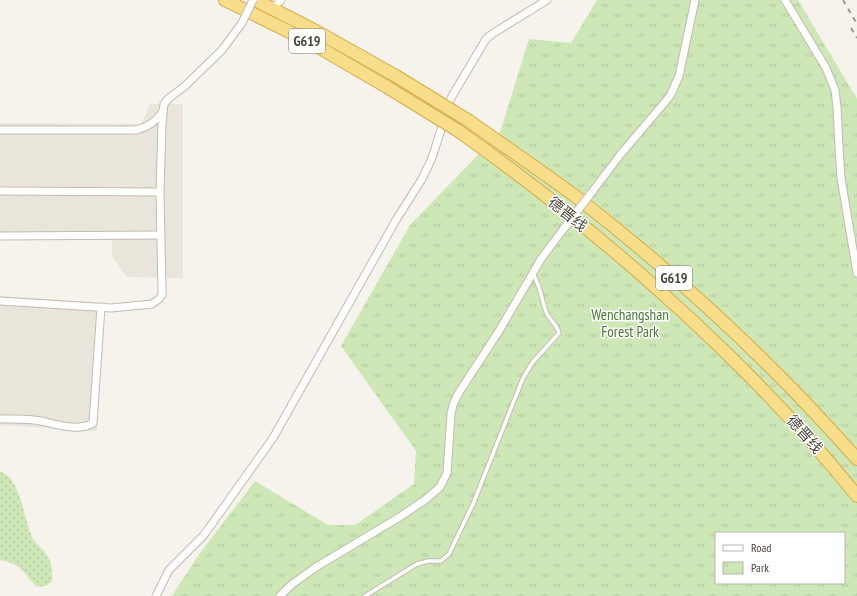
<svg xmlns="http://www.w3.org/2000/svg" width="857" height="596" font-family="'PT Sans Narrow','Noto Sans SC',sans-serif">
<defs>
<pattern id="grass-dots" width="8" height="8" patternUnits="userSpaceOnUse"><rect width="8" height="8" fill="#cee7b7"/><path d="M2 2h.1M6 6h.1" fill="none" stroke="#b2c89e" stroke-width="1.8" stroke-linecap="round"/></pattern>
<pattern id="park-tufts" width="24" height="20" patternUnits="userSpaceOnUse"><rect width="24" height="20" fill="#cee7b7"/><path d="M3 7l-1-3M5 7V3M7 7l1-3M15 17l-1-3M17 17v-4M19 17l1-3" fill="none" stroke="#b2c89e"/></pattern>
</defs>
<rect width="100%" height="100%" fill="#f5f3ec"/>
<g fill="#e9e5da">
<path d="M 150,104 L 183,104 L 183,278 L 127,277 L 112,256 L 112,240 L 0,240 L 0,123 L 141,124 Z"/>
<path d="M 0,296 L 104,303 L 97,431 L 0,425 Z"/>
</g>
<path fill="url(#grass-dots)" d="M 0,471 C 3,473 8,475 10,478 C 23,495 24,519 32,537 C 35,542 38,545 42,549 C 51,558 53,568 52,581 L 46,586 L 37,587 C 24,574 21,563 0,560 Z"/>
<path fill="url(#park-tufts)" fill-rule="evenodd" d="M 597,0 L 798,0 L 857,99 L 857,596 L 172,596 L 197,557 L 255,481 L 328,525 L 355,525 L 414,484 L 416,451 L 341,346 L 410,225 L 500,132 L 529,39 L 571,43 ZM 716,533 L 844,533 L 844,583 L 716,583 Z"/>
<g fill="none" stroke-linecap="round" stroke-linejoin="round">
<g stroke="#c1bcaf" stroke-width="5.5">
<path id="service" d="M 365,596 L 417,564 L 428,561 L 441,561 L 449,554 L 473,504 L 523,378 L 532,363 L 559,333 C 557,325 551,321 547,314 C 541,300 542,289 533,274"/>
</g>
<g stroke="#c1bcaf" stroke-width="9">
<g id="minor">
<path d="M 785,0 L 826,68 L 835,90 L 837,107 L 839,147 L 841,178 L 857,273"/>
<path d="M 272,9 L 281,0"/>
<path d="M 0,130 L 136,130 C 148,127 156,122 163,111"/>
<path d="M 0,191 L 160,192"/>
<path d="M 592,192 L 620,155 L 670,96 L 679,76 L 695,0"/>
<path d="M 0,236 L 161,235"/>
<path d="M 0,301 L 111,308 L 152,304 L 159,299 L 162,295 L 162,290 L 160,192 L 162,124 L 164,104 L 169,98 L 185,86 L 222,50 L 242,23"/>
<path d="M 0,419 C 13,419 28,418 41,421 C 55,424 80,432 93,423 L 101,307"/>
<path d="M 156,596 L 169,570 L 204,535 L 273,438 L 396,220 L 422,179 L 432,158 L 451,98 L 486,39 L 492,34 L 547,0"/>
<path d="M 280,596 L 291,585 L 316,567 L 398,518 L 425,500 L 440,487 L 447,473 L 451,414 L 453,405 L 458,394 L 499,331 L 541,259 L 565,227"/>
</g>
</g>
<g stroke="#d7ab44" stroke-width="14">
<g id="trunk">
<path d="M 225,0 L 308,41 L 387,87"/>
<path d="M 255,0 L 314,30 L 396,76"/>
<path d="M 469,121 C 504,146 540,170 575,196 C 676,274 772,363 857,459"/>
<path d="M 457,130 C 514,170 569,213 622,258 C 707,331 787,408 857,496"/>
</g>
</g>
<use href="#service" stroke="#fff" stroke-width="3.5"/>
<use href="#minor" stroke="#fff" stroke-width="7"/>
<use href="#trunk" stroke="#f8de8b" stroke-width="12"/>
<g stroke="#9a9a9a" stroke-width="2" stroke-dasharray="5 5" stroke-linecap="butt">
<path d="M 843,0 L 857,24"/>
<path d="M 851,28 L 857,38"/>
</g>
<g stroke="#c1bcaf" stroke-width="9" stroke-linecap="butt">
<g id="minor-bridge">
<path d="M 242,23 L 253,0"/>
<path d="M 565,227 L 592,192"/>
</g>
</g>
<g stroke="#d7ab44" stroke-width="14" stroke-linecap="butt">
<g id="trunk-bridge">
<path d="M 396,76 L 469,121"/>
<path d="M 387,87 L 457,130"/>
</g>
</g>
<use href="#minor-bridge" stroke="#fff" stroke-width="7"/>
<use href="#trunk-bridge" stroke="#f8de8b" stroke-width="12"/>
</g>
<g text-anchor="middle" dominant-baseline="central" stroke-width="3" stroke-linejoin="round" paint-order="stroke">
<g fill="#fff" stroke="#807d75" stroke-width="1">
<rect x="289" y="29" width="36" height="24" rx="3"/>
<rect x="656" y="266" width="36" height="24" rx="3"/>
</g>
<g font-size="14" font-weight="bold" fill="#4a453a">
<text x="307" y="41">G619</text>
<text x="674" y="278">G619</text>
</g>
<g font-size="15" fill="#4a453a" stroke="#fff">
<text transform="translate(568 214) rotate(39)">德晋线</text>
<text transform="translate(805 434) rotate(49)">德晋线</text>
</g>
<g font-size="15" fill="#467a2e" stroke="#fff">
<text x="630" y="314">Wenchangshan<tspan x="630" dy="17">Forest Park</tspan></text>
</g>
</g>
<rect x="715" y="532" width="130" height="52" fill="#ffffff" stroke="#b7b5b0"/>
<rect x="723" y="545" width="20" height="6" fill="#ffffff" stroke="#b7b5b0"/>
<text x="751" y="552" font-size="12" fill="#4a453a">Road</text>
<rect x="723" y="562" width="20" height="12" fill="url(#park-tufts)" stroke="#b7b5b0"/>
<text x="751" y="572" font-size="12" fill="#4a453a">Park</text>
</svg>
